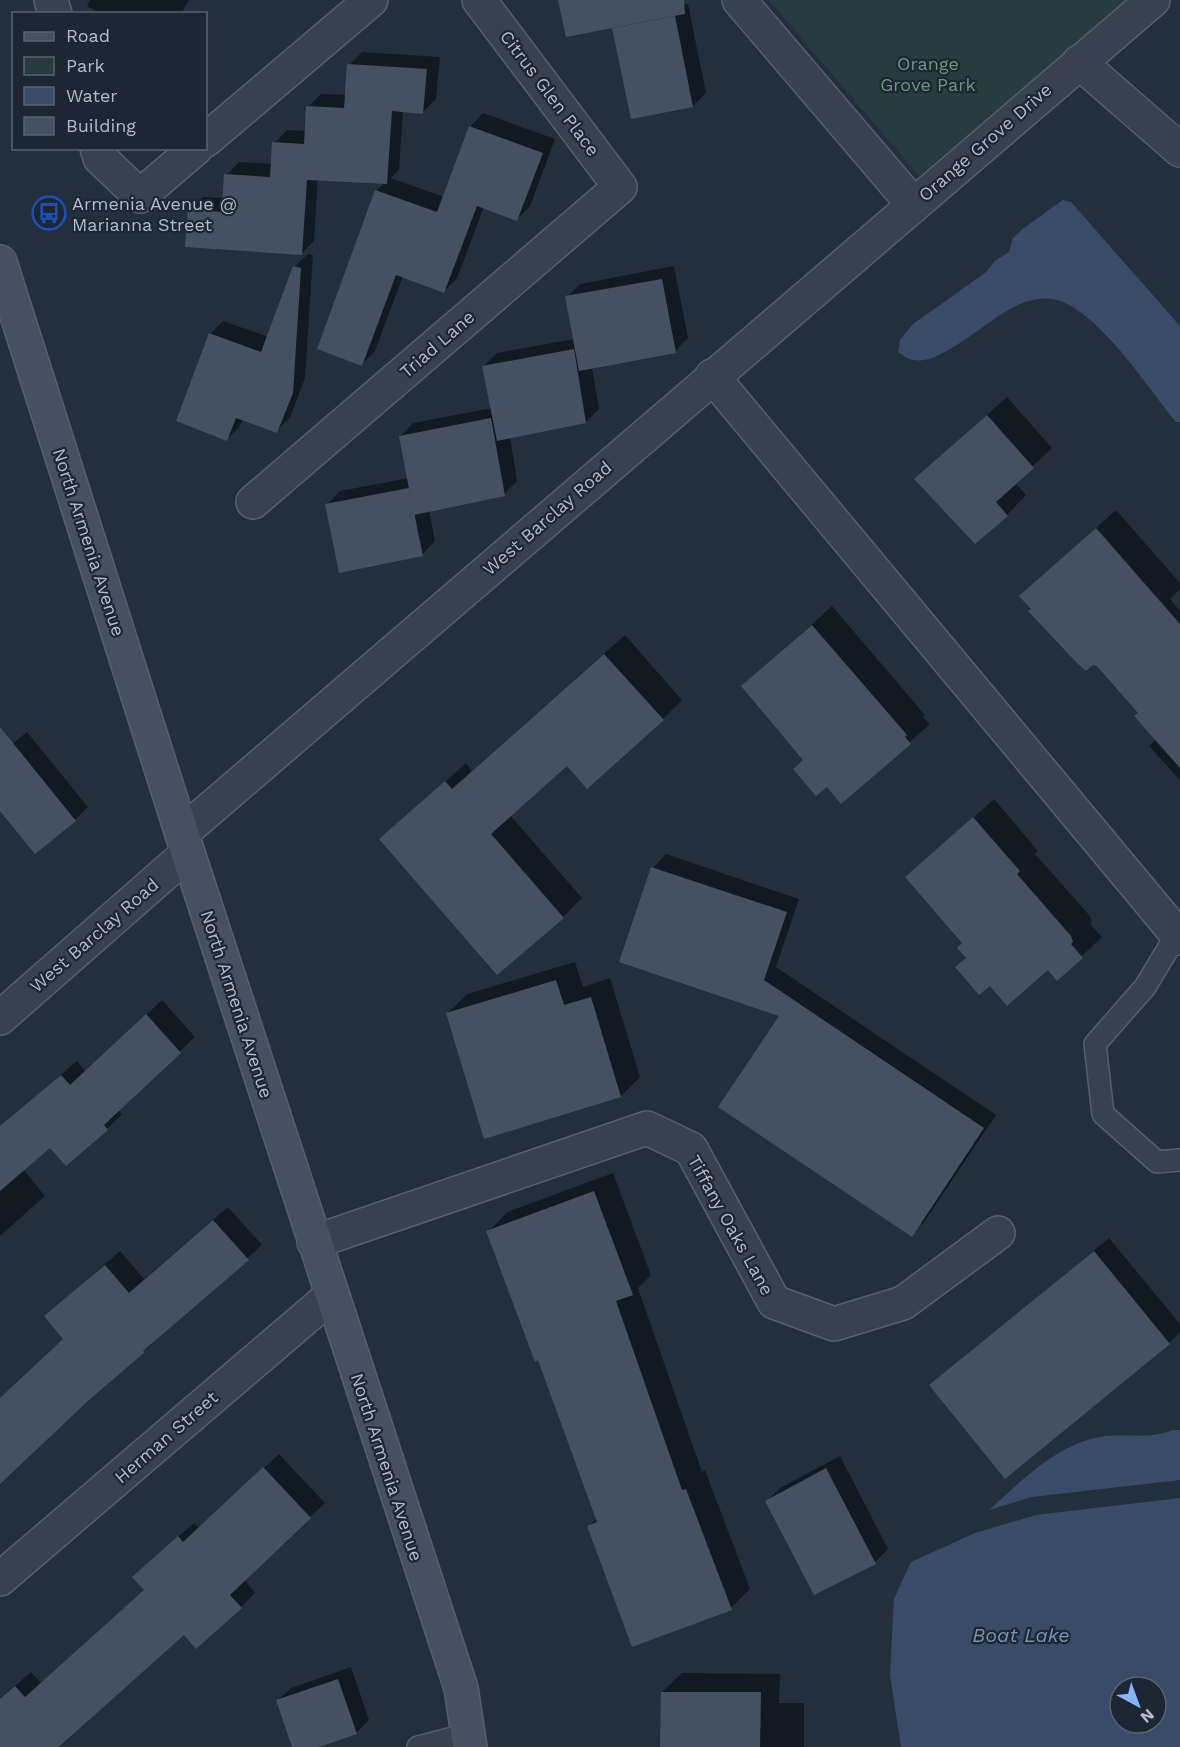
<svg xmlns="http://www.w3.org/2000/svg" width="1180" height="1747" font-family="'Work Sans',sans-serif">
<rect width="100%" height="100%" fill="#242f3e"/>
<path fill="#263c3f" d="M 769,0 L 1127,0 L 919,176 Z"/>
<g fill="#394c67" fill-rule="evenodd">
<path d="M 1063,200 L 1071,202 L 1180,326 L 1180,422 L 1176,422 C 1145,384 1116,337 1076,309 C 1029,276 988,329 948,350 C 938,356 926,362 914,360 C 909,360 903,355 898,352 L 900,340 L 913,324 L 985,273 L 995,261 L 1009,252 L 1013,238 L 1025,227 Z"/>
<path d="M 1173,1430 L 1180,1430 L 1180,1480 L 1032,1497 L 989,1510 C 1023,1480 1057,1443 1105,1436 C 1130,1433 1148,1440 1173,1430 Z"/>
<path d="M 1180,1498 L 1180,1747 L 901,1747 L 890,1675 L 894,1599 L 911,1562 L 975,1533 L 1036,1515 ZM 1120,1687 L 1156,1687 L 1156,1723 L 1120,1723 Z"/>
</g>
<g fill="#0007">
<path d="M 90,0 L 189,0 L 181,14 L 101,14 L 87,6 Z"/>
<path d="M 559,0 L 644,0 L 643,13 L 688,4 L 706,93 L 693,106 L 614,27 Z"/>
<path d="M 362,52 L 440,57 L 436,99 L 423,112 L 403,110 L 399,170 L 391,178 L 444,197 L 470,127 L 483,113 L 555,139 L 530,206 L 517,219 L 484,207 L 457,278 L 444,291 L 403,276 L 375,351 L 362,364 L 376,191 L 384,183 L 318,179 L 314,241 L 301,254 L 189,210 L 203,197 L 225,198 L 226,175 L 239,162 L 273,164 L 274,143 L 287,130 L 306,131 L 308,107 L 321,94 L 347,95 L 349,65 Z"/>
<path d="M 308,254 L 313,255 L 305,378 L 290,418 L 276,431 L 243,419 L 240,426 L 227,439 L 210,334 L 223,321 L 269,337 L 294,267 Z"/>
<path d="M 674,266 L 688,338 L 675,351 L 592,367 L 599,409 L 586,422 L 510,437 L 517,481 L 504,494 L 429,510 L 435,541 L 422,555 L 327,505 L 340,491 L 409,478 L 400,437 L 413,423 L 492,408 L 484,366 L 497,353 L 574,339 L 567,297 L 580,284 Z"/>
<path d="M 1007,397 L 1052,448 L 1015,483 L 1026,495 L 1007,515 L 916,479 Z"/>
<path d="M 1116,510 L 1180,583 L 1180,589 L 1170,599 L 1180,611 L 1180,780 L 1149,746 L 1156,739 L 1140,713 L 1098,664 L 1033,608 L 1041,577 Z"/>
<path d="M 832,606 L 925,715 L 923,717 L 930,724 L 842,802 L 743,687 Z"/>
<path d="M 625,635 L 682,700 L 663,719 L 567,764 L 510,815 L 582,898 L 563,917 L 381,839 L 466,763 L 472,771 Z"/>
<path d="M 27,732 L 88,807 L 75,820 L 0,809 L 0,754 Z"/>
<path d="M 994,799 L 1038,851 L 1035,854 L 1090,916 L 1092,922 L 1090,924 L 1102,937 L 1057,979 L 1048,968 L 967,957 L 964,943 L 907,877 Z"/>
<path d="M 666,854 L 799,899 L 776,967 L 996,1115 L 924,1222 L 911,1235 L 781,1016 L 653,868 Z"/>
<path d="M 575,962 L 583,987 L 610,978 L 640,1077 L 621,1096 L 448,1013 L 467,994 Z"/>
<path d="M 162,1000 L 195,1037 L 118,1110 L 122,1114 L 107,1129 L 50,1146 L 23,1169 L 45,1196 L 0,1236 L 0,1127 L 77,1061 L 86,1072 Z"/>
<path d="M 613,1173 L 651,1275 L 638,1288 L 702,1472 L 705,1470 L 750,1589 L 731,1608 L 588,1527 L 597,1518 L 539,1359 L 488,1232 L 507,1212 Z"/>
<path d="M 228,1207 L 262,1245 L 0,1480 L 0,1399 L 64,1338 L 46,1316 L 120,1251 L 144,1279 Z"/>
<path d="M 1109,1238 L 1180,1324 L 1180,1332 L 1169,1343 L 931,1386 Z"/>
<path d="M 279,1454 L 325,1503 L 244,1579 L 255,1593 L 241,1607 L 184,1633 L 60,1747 L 0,1747 L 0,1699 L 31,1672 L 41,1683 L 146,1590 L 149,1562 L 194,1523 L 199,1528 Z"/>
<path d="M 840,1456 L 888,1549 L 875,1562 L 767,1501 L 780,1488 Z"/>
<path d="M 351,1667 L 369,1720 L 356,1733 L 314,1747 L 293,1747 L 277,1701 L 291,1688 Z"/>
<path d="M 682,1673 L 780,1674 L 779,1703 L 804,1703 L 804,1747 L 662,1747 L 662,1692 Z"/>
</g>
<g fill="#455162">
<path d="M 558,0 L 684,0 L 685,14 L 566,37 Z"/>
<path d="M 675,16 L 693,107 L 631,119 L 612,28 Z"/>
<path d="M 347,64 L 427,69 L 423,114 L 392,111 L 387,184 L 307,180 L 302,255 L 185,247 L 188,209 L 222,212 L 224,174 L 270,177 L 272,142 L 304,144 L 306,106 L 344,108 Z"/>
<path d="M 469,126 L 543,153 L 517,221 L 477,206 L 444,293 L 396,275 L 362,366 L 317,349 L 375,190 L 437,212 Z"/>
<path d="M 293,266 L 301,268 L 293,393 L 277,433 L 236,418 L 227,441 L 176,421 L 209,333 L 261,352 Z"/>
<path d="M 662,279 L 676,353 L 579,371 L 565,296 Z"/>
<path d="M 574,349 L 586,423 L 497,441 L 482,366 Z"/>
<path d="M 987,415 L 1034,468 L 996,502 L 1008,516 L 975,544 L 914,479 Z"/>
<path d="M 491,418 L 505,496 L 414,515 L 399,436 Z"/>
<path d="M 409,488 L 423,556 L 339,573 L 325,504 Z"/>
<path d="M 1096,528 L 1180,624 L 1180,768 L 1134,716 L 1138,713 L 1097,666 L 1093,665 L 1086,671 L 1077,663 L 1028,611 L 1031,609 L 1019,596 Z"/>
<path d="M 812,625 L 907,735 L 905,737 L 911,744 L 841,804 L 827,787 L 816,796 L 793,769 L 803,760 L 741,686 Z"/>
<path d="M 604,654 L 664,720 L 587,789 L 567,766 L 491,834 L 564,918 L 497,975 L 379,839 L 445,781 L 452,789 Z"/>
<path d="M 0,727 L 76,821 L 35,854 L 0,811 Z"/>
<path d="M 973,817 L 1020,871 L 1017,874 L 1071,936 L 1073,942 L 1071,944 L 1083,958 L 1057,981 L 1048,970 L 1007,1006 L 990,986 L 979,995 L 955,967 L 966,958 L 957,948 L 962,943 L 905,877 Z"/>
<path d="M 651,867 L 787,912 L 764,980 L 984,1128 L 912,1237 L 718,1107 L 779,1016 L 619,962 Z"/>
<path d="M 556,980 L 564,1005 L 591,997 L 621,1097 L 484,1139 L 446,1013 Z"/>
<path d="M 146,1014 L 181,1053 L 104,1125 L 108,1130 L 66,1166 L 50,1148 L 0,1191 L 0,1126 L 61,1075 L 70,1085 Z"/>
<path d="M 594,1191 L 633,1295 L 616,1301 L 682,1490 L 686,1489 L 732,1610 L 632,1647 L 587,1526 L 597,1522 L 538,1360 L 535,1362 L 486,1231 Z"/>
<path d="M 213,1220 L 249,1260 L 143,1351 L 145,1352 L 89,1400 L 0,1484 L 0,1398 L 63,1339 L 44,1316 L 105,1265 L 129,1293 Z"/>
<path d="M 1094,1251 L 1170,1344 L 1005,1479 L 929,1385 Z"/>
<path d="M 263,1467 L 311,1518 L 230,1595 L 242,1608 L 196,1649 L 184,1635 L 59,1747 L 0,1747 L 0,1699 L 15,1686 L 25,1697 L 144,1590 L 132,1577 L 178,1536 L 183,1542 Z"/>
<path d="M 826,1468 L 876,1564 L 814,1595 L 765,1501 Z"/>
<path d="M 338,1679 L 357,1734 L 319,1747 L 292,1747 L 276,1700 Z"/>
<path d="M 661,1692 L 761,1692 L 760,1747 L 660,1747 Z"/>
</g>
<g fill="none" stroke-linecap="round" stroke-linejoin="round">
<g stroke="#565f6c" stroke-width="24">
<g id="lane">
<path d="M 1177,934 L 1145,987 L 1095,1044 L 1103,1114 L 1157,1162 L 1180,1160"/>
<path d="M 418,1747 L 468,1734"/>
</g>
</g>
<g stroke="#565f6c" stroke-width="36">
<g id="street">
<path d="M 51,0 L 55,14"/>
<path d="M 739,0 L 913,204"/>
<path d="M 1079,62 L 1180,150"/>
<path d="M 206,140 L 371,0"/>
<path d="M 97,148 L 100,158 L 140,196 L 196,148"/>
<path d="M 712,376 L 1180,938"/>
<path d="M 253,502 L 620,187 L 479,0"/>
<path d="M 182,833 L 1153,0"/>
<path d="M 0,1018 L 188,853"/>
<path d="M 314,1242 L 647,1128 L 691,1149 L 774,1302 L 834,1324 L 903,1303 L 998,1233"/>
<path d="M 0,1579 L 332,1295"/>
</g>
</g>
<g stroke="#565f6c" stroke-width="36">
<path id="secondary" d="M 0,262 L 188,853 L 461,1688 L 470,1747"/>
</g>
<use href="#lane" stroke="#38414e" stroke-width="21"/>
<use href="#street" stroke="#38414e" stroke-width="33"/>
<use href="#secondary" stroke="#465061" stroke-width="33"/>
</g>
<defs>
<g id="bus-ring" transform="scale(1.725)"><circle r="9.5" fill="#1d2633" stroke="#1a4fb4" stroke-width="1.5"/><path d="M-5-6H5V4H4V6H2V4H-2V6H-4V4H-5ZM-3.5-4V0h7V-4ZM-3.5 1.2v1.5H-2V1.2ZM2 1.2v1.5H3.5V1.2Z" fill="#1a4fb4"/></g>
</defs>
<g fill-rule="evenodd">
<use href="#bus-ring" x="49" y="213"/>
</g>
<g text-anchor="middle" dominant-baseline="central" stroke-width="4.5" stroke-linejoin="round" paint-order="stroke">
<g font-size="18" fill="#6b9a76" stroke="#1d2633">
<text x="928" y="63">Orange<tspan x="928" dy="21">Grove Park</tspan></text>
</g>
<g font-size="18" fill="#b4bcc9" stroke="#1d2633">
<text transform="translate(550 93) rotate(53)">Citrus Glen Place</text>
<text transform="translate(985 142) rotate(-41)">Orange Grove Drive</text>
<text transform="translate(437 344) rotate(-41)">Triad Lane</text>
<text transform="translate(547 518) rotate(-41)">West Barclay Road</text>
<text transform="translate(89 542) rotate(72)">North Armenia Avenue</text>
<text transform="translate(94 935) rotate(-41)">West Barclay Road</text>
<text transform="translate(237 1004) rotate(72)">North Armenia Avenue</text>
<text transform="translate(731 1225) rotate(61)">Tiffany Oaks Lane</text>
<text transform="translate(166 1437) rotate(-41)">Herman Street</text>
<text transform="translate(387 1467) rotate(72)">North Armenia Avenue</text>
</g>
<g font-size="18" fill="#b4bcc9" stroke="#1d2633" text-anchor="start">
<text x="72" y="203">Armenia Avenue @<tspan x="72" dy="21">Marianna Street</tspan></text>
</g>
<g font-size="20" font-style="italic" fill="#7c92b1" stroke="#1d2633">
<text x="1021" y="1635">Boat Lake</text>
</g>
</g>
<rect x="12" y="12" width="195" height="138" fill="#1d2633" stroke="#59626f" stroke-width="1.5"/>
<rect x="24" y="32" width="30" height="9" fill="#465061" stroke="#59626f" stroke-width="1.5"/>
<text x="66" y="42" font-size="18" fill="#b4bcc9">Road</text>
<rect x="24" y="57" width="30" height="18" fill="#263c3f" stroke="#59626f" stroke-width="1.5"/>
<text x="66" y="72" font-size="18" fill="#b4bcc9">Park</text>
<rect x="24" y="87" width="30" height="18" fill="#394c67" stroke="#59626f" stroke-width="1.5"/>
<text x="66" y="102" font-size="18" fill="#b4bcc9">Water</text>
<rect x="24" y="117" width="30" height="18" fill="#455162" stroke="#59626f" stroke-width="1.5"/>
<text x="66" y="132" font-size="18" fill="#b4bcc9">Building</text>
<g transform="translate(1138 1705) rotate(139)"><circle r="28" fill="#1d2633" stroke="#59626f" stroke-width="1.5"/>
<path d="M0-4.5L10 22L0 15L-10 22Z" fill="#8ab4f8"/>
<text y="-9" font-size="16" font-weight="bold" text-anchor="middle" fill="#b4bcc9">N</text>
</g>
</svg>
